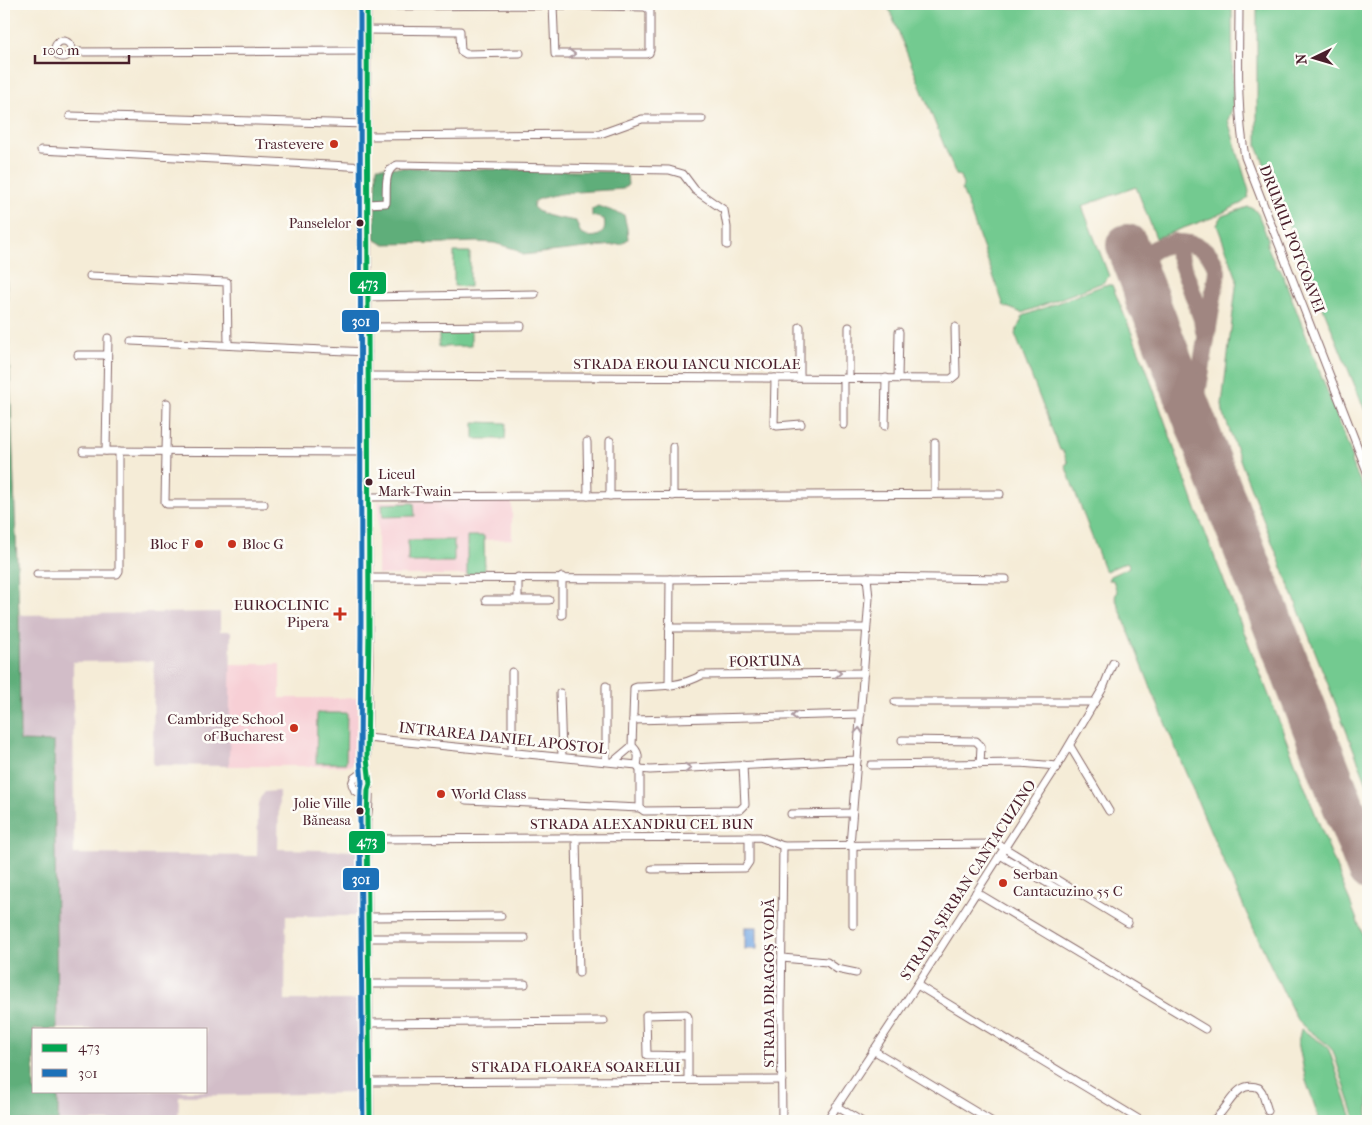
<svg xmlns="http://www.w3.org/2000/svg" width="1372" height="1125" font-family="'IM FELL French Canon',serif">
<rect width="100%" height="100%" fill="#fdfcf7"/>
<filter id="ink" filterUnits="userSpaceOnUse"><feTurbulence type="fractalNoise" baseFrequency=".02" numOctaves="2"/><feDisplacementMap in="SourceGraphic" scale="10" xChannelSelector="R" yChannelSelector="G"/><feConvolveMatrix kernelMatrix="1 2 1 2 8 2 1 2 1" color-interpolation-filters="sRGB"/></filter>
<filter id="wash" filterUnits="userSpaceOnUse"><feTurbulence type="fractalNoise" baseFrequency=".0096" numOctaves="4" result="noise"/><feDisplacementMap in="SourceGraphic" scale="20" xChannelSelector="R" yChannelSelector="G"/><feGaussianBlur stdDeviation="1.12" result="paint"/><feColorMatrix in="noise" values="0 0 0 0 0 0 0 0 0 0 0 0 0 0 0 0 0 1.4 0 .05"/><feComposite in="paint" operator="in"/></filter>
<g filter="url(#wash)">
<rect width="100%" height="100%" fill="#f5ecd7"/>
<g fill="#f7cfd5">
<path d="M 378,501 L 512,501 L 512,539 L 485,540 L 485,575 L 378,575 Z"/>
<path d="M 229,664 L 280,664 L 280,698 L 358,698 L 358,758 L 351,766 L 229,766 Z"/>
</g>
<path fill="#d2bdc8" d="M 220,612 L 220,631 L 231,631 L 229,766 L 153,765 L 154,661 L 73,662 L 74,854 L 257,856 L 258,811 L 260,798 L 265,792 L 279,791 L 278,849 L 362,851 L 360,916 L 286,916 L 285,1000 L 360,1000 L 360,1093 L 179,1096 L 178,1121 L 58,1121 L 58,1091 L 206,1091 L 206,1029 L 57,1029 L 54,742 L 20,742 L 19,615 Z"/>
<g fill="#73ca90" stroke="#5e745e">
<path d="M 887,4 L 1232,4 L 1233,106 L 1228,120 L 1249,191 L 1248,198 L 1242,203 L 1214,217 L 1156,238 L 1136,187 L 1082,206 L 1109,276 L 1104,282 L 1022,313 L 1004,306 L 962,189 L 963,185 L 960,176 L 956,175 Z"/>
<path d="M 1257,4 L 1363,4 L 1366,14 L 1368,14 L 1368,418 L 1257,146 Z"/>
<path d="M 1248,207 L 1253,208 L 1258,214 L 1268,239 L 1267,245 L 1276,267 L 1281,270 L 1352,456 L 1351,462 L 1368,498 L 1368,786 L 1246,476 L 1223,412 L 1222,404 L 1237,279 L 1217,225 L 1222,216 Z"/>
<path d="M 454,252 L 470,252 L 470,287 L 454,286 Z"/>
<path d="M 1104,285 L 1112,285 L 1146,368 L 1197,512 L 1368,948 L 1368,1121 L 1356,1121 L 1333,1051 C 1323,1038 1308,1032 1297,1020 C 1229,882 1171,740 1115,597 L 1117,592 L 1113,580 L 1108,580 L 1110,576 L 1130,567 L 1127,562 L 1106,571 L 1104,569 L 1065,465 L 1068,463 L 1063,451 L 1060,450 L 1015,334 L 1023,316 Z"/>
<path d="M 439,331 L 471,331 L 471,346 L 439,347 Z"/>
<path d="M 474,422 L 506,423 L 505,439 L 474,439 Z"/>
<path d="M 414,503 L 415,516 L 383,517 L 382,504 Z"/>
<path d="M 467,536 L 484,536 L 485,575 L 467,575 Z"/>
<rect x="408" y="540" width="46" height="22"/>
<path d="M 317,713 L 347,713 L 346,763 L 316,763 Z"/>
<path d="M 1301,1029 L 1324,1044 L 1329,1050 L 1353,1121 L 1320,1121 L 1306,1081 L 1298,1042 Z"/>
</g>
<g fill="#5eae7a" stroke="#546652">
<path d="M 377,167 L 622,172 L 627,174 L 628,185 L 623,189 C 602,191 549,191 534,202 L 533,207 C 543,218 562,218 576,221 L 581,234 C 594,240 608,236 604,219 L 592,216 L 592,209 L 598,206 L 624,215 L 627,228 L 628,239 L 622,244 L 523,255 L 515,249 L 494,243 L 476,242 L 450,243 L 383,244 L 374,239 Z"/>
<path d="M 4,217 L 19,615 L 20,741 L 54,742 L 57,1029 L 34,1029 L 34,1091 L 58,1091 L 58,1121 L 4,1121 Z"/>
</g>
<rect fill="#79aae4" stroke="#626488" x="745" y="927" width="12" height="22"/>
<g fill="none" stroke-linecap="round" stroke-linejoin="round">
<g stroke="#a08681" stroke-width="18">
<path d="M 1174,242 L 1202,319 L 1204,331"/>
<path d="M 1161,332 C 1152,327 1143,320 1138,311 C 1118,275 1150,236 1189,244 C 1205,247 1214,257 1217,272 L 1197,394 L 1199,430"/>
</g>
<path stroke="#a08681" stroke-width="42" d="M 1127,245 L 1368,870"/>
</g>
</g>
<g filter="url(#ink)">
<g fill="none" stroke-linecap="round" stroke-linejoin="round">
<g stroke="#866767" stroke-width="9">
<g id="minor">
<path d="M 1239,4 C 1239,55 1236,106 1245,157 L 1368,474"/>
<path d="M 367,6 L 553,5 L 645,7 L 650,10 L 650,50 L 649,53 L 646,54 L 555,54 L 553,5"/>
<path d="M 367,30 L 456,31 L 460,31 L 460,34 L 461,51 L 466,54 L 520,53"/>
<circle cx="63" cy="49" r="8"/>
<path d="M 70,52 L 367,51"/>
<path d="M 70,116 L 367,124"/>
<path d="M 367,136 L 600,134 L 642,119 L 702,119"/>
<path d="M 41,150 L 367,167"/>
<path d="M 367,204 L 386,203 C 387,191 383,169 397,165 L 669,170 L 683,174 L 695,190 L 724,210 L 727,227 L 727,245"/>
<path d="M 90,276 L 227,282 L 228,345"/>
<path d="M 367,297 L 535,294"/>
<path d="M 368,327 L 521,326"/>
<path d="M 849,327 L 849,378"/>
<path d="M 131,341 L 368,352"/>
<path d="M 78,355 L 107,355"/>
<path d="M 368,376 L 951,379 L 956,375 L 955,327"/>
<path d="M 775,378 L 774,425 L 777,426 L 801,424"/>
<path d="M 800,378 L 800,327"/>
<path d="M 844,378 L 844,425"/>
<path d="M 898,378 L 899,332"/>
<path d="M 167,403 L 165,502 L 167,504 L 264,504"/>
<path d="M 885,426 L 886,378"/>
<path d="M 610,441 L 610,496"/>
<path d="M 587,442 L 588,496"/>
<path d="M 935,443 L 935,494"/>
<path d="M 673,447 L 673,496"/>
<path d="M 83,451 L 368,452"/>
<path d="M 106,451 L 108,338"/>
<path d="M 368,497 L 1000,494"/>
<path d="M 37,574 L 117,574 L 119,571 L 119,451"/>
<path d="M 518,577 L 518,600"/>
<path d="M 562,577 L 562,615"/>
<path d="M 369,578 L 670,579 L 867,577 L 1006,579"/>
<path d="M 486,600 L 549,600"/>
<path d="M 669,628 L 866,628"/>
<path d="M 512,672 L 512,752"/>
<path d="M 669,686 L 670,579"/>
<path d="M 560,693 L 562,757"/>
<path d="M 895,702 L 1095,702"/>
<path d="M 633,720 L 861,714"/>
<path d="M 367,738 L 637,765"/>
<path d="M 902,740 L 976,741 L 981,746 L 980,764"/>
<path d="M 1070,746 L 1109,811"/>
<path d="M 606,761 L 606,686"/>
<path d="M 367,762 C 370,779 370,803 367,820 L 370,1121"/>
<path d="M 613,762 L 632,746"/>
<path d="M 743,765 L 745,805 L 740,810 L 644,811 L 640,808 L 640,769 L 637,765 C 639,757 639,752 632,746 L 634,688 L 637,687 C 661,686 680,687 702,675 L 864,673"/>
<path d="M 871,765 L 1020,763 L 1057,766"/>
<path d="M 640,769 L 650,770 L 857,760 L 869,598 L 867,577"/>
<path d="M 466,800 L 640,808"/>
<path d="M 791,814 L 852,813"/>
<path d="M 367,820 L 361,793 L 355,791 L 352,784 L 354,778 L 362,772 L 367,758 L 369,662 L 367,4"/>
<path d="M 576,838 L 579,973"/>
<path d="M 367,839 L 760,837 L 783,846 L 998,844 L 1128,923"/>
<path d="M 850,845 L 857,760"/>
<path d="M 853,845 L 853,925"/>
<path d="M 1000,855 L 1059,890"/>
<path d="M 652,869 L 745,868 L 749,862 L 749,837"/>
<path d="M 976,892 L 1205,1029"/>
<path d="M 368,917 L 501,916"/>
<path d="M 368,938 L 525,938"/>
<path d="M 782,958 L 827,962 L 837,969 L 856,973"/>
<path d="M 368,984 L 525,984"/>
<path d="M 917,985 L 1140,1120"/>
<path d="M 369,1023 L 604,1021"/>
<path d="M 873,1050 L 991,1121"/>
<path d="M 688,1080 L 688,1017 L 686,1014 L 646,1015 L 647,1055 L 688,1056"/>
<path d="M 369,1082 L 782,1080"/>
<path d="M 836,1106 L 861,1121"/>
<path d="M 782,1121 L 781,1010 L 783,846"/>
<path d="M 827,1121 L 917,985 L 1057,766 L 1103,688 L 1113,663"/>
<path d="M 1212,1121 C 1228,1112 1235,1078 1259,1088 L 1262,1092 L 1268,1111"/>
</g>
</g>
<use href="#minor" stroke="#fff" stroke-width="7"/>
<g stroke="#fdfcf7" stroke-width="9">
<path id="bus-1" d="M 367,4 L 369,633 L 367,758 L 370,784 L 368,790 L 367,820 L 370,1121"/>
</g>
<g stroke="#fdfcf7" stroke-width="9">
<path id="bus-2" d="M 360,4 L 361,633 L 360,758 L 362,783 L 361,790 L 360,820 L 363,1121"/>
</g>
<use href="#bus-1" stroke="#00a651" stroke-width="5"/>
<use href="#bus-2" stroke="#1d71b8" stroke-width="5"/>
</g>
<defs><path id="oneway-chevron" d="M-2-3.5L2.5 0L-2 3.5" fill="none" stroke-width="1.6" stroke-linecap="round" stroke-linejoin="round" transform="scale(1.25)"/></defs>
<g stroke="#ae9aa0">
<use href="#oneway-chevron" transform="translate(572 54) rotate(-1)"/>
<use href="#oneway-chevron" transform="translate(838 673) rotate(-1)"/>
<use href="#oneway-chevron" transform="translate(795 716) rotate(178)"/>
<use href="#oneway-chevron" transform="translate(859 731) rotate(-85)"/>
<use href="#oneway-chevron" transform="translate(688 768) rotate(-3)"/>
</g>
</g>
<g fill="#c8321e" stroke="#fdfcf7" stroke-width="2">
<circle cx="334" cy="144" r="5"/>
<circle cx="199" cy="544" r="5"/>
<circle cx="232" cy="544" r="5"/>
<path d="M337.5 606.5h5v5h5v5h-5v5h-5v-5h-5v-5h5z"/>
<circle cx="294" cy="728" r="5"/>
<circle cx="441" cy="794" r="5"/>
<circle cx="1003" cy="883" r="5"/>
</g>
<g fill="#4a1f2b" stroke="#fdfcf7" stroke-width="2">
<circle cx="360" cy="223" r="4.5"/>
<circle cx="369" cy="482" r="4.5"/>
<circle cx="360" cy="811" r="4.5"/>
</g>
<g text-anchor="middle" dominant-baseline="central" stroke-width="5" stroke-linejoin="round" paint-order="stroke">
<g font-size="14" fill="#4a1f2b" stroke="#fdfcf7" text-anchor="end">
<text x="351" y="223">Panselelor</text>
<text x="378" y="474" text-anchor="start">Liceul<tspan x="378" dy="17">Mark Twain</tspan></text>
<text x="351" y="803">Jolie Ville<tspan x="351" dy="17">Băneasa</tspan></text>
</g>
<g font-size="15" fill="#4a1f2b" stroke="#fdfcf7" text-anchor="end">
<text x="324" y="144">Trastevere</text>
<text x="189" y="544">Bloc F</text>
<text x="242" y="544" text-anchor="start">Bloc G</text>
<text x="329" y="605">EUROCLINIC<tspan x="329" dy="17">Pipera</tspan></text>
<text x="284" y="719">Cambridge School<tspan x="284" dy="17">of Bucharest</tspan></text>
<text x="451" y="794" text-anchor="start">World Class</text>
<text x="1013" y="874" text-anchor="start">Serban<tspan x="1013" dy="17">Cantacuzino 55 C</tspan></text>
</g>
<g font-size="15" fill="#4a1f2b" stroke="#fdfcf7">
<text transform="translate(1292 239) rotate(69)">DRUMUL POTCOAVEI</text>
<text x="687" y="364">STRADA EROU IANCU NICOLAE</text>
<text transform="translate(765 661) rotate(-1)">FORTUNA</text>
<text transform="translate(503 738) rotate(6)">INTRAREA DANIEL APOSTOL</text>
<text x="642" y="824">STRADA ALEXANDRU CEL BUN</text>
<text transform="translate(968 880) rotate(-57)">STRADA ȘERBAN CANTACUZINO</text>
<text transform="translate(769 983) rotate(-90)">STRADA DRAGOȘ VODĂ</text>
<text x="576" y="1067">STRADA FLOAREA SOARELUI</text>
</g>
</g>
<g stroke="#fdfcf7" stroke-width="2">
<rect x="349" y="271" width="38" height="24" rx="5" fill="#00a651"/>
<rect x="341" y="309" width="39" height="24" rx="5" fill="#1d71b8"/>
<rect x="348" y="830" width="38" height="24" rx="5" fill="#00a651"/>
<rect x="342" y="867" width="38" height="24" rx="5" fill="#1d71b8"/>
</g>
<g font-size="14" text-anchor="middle" font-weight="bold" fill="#fff">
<text x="368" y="288">473</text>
<text x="361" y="326">301</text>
<text x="367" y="846">473</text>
<text x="361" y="884">301</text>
</g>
<rect width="1372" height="1125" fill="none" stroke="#fdfcf7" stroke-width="20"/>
<rect x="32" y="1028" width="175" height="65" fill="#fdfcf7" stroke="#b5a4a5"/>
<rect x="42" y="1044" width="25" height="8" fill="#00a651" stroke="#b5a4a5"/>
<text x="78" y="1052" font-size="15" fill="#4a1f2b">473</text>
<rect x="42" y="1069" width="25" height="8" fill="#1d71b8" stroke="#b5a4a5"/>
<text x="78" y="1078" font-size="15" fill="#4a1f2b">301</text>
<g transform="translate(1314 58) rotate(265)" stroke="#fdfcf7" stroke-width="4" paint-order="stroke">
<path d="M0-4L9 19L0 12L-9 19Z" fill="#4a1f2b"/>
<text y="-8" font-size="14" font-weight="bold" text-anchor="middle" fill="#4a1f2b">N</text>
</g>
<path d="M35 55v8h94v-8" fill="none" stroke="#4a1f2b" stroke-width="2.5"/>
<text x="42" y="55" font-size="15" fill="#4a1f2b" stroke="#fdfcf7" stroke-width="4" paint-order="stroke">100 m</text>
</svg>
